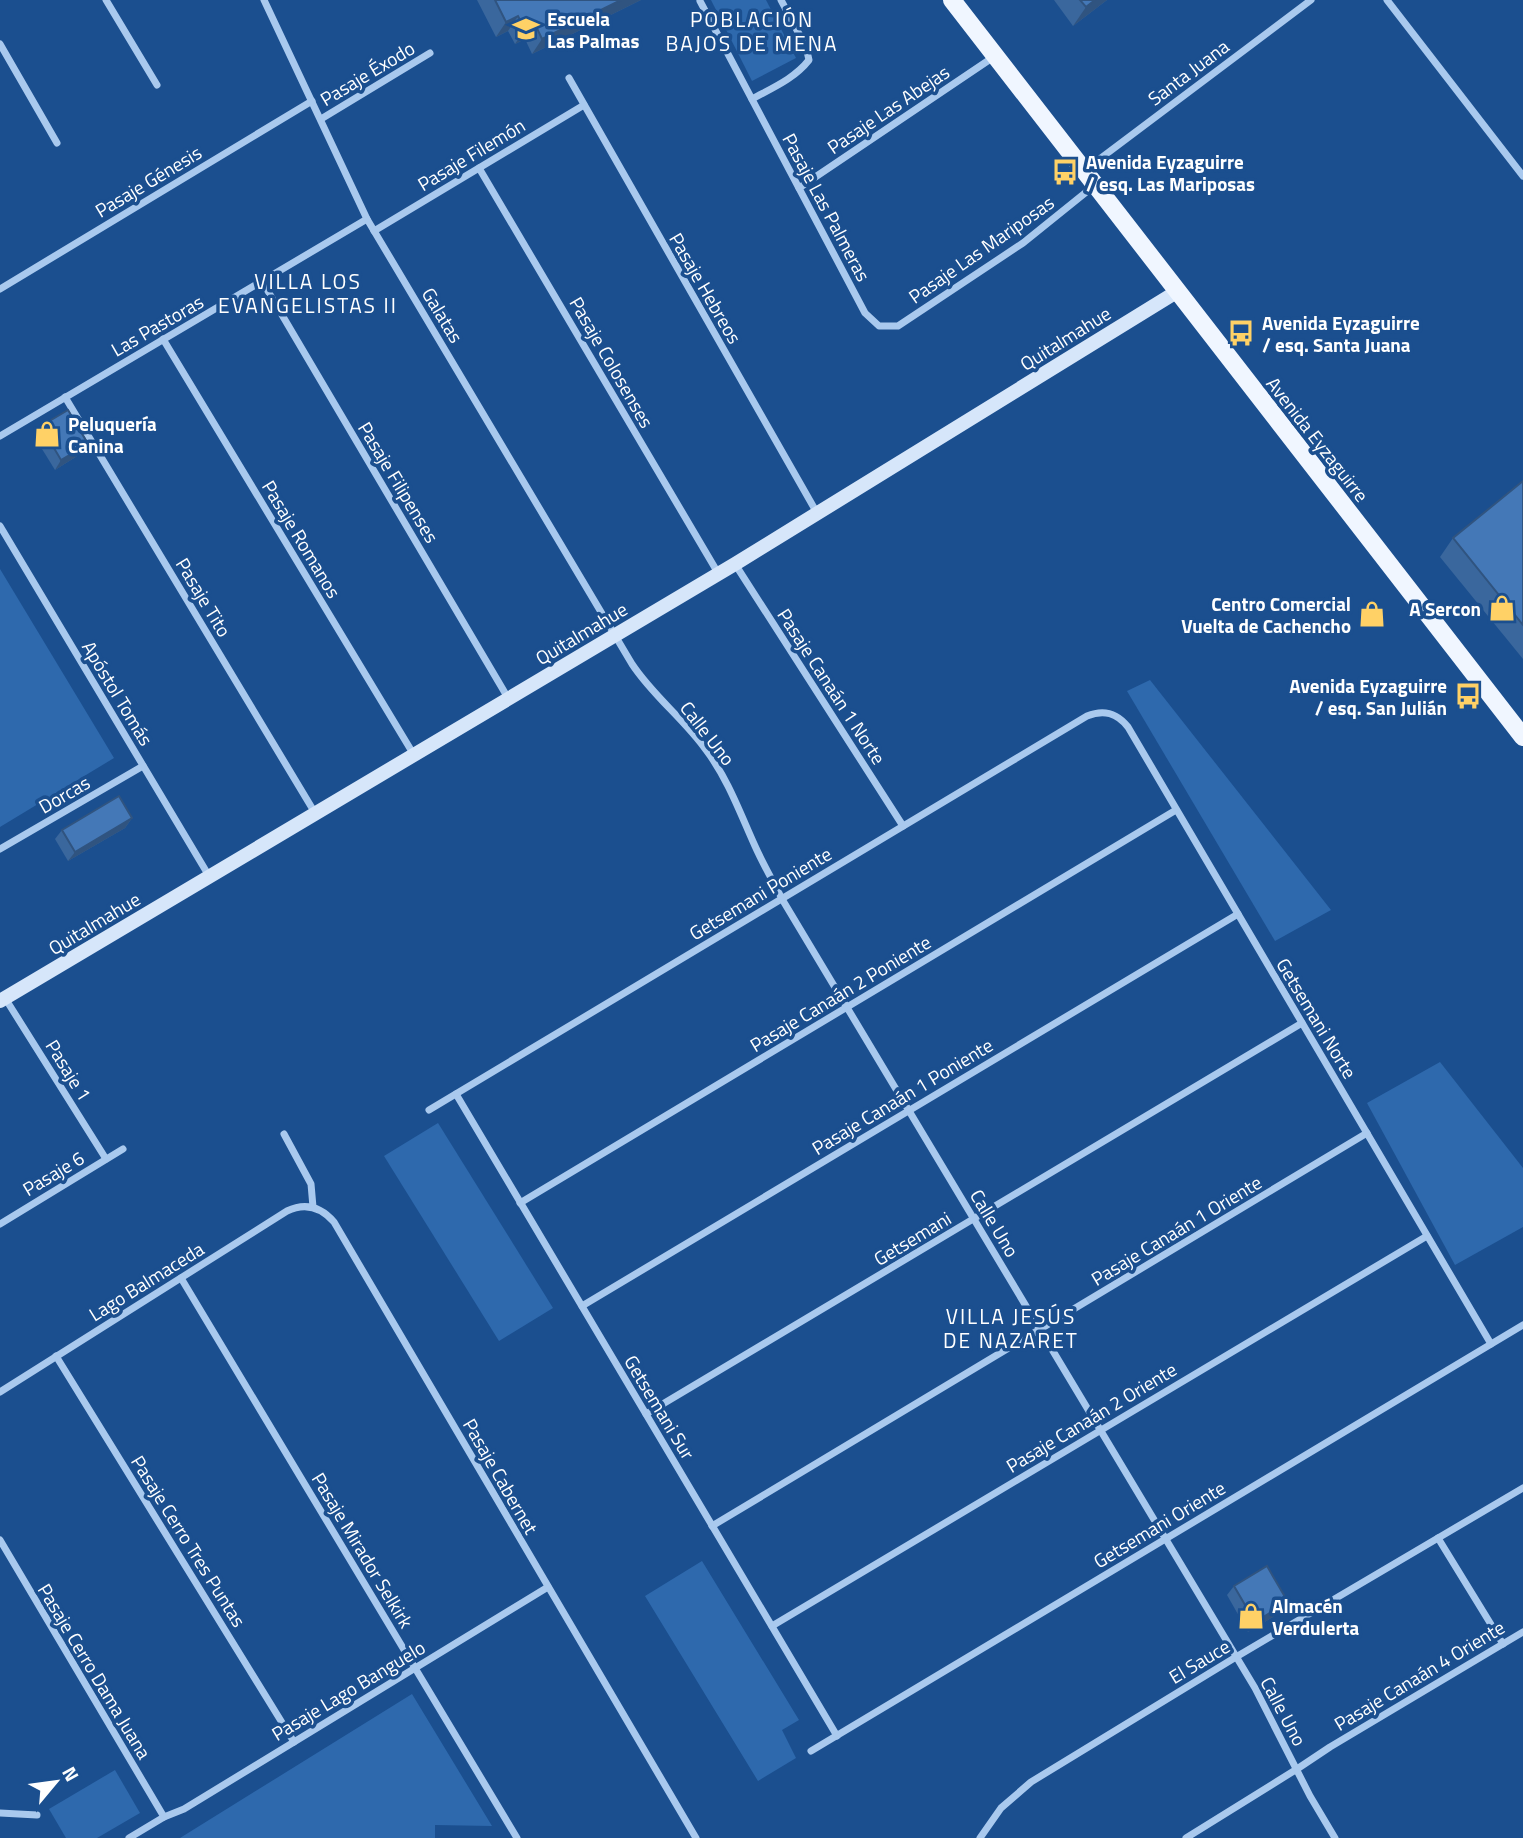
<svg xmlns="http://www.w3.org/2000/svg" width="1523" height="1838" font-family="'Titillium Web',sans-serif">
<rect width="100%" height="100%" fill="#1b4f8f"/>
<g fill="#2e69ad">
<path d="M 711,0 L 766,0 L 796,58 L 752,81 Z"/>
<path d="M 0,569 L 114,758 L 0,827 Z"/>
<path d="M 1150,680 L 1331,910 L 1275,941 L 1127,691 Z"/>
<path d="M 1440,1062 L 1523,1168 L 1523,1227 L 1455,1265 L 1367,1103 Z"/>
<path d="M 438,1123 L 553,1308 L 499,1341 L 384,1156 Z"/>
<path d="M 702,1561 L 799,1720 L 782,1730 L 796,1758 L 758,1781 L 645,1596 Z"/>
<path d="M 412,1694 L 492,1826 L 435,1825 L 435,1838 L 180,1838 Z"/>
<path d="M 115,1770 L 140,1813 L 97,1838 L 66,1838 L 49,1809 Z"/>
</g>
<g fill="none" stroke-linecap="round" stroke-linejoin="round">
<g stroke="#a9c9ee" stroke-width="7">
<path d="M 106,0 L 157,85"/>
<path d="M 264,0 L 367,219 L 632,664 C 653,696 684,719 706,750 C 728,779 740,813 755,846 C 763,864 773,881 782,899 L 1255,1688 L 1310,1796 L 1335,1838"/>
<path d="M 1387,0 L 1523,176"/>
<path d="M 700,1 L 865,313 L 879,326 L 898,326 L 1023,243 L 1095,185"/>
<path d="M 0,44 L 57,143"/>
<path d="M 569,78 L 817,513"/>
<path d="M 752,99 C 772,88 794,79 809,60 L 806,47 L 781,0"/>
<path d="M 321,119 L 430,53"/>
<path d="M 479,168 L 718,573"/>
<path d="M 1085,170 L 1311,0"/>
<path d="M 799,188 L 995,56"/>
<path d="M 374,231 L 584,105"/>
<path d="M 262,281 L 508,698"/>
<path d="M 0,289 L 312,101"/>
<path d="M 163,339 L 414,755"/>
<path d="M 65,397 L 315,813"/>
<path d="M 0,436 L 367,219"/>
<path d="M 0,526 L 209,876"/>
<path d="M 735,564 L 903,826"/>
<path d="M 0,849 L 143,766"/>
<path d="M 5,998 L 106,1159"/>
<path d="M 456,1094 L 837,1736"/>
<path d="M 429,1110 L 1087,716 C 1104,709 1117,713 1128,727 L 1491,1344"/>
<path d="M 284,1134 L 311,1184 L 313,1207"/>
<path d="M 520,1203 L 1176,810"/>
<path d="M 0,1224 L 123,1149"/>
<path d="M 181,1278 L 517,1838"/>
<path d="M 582,1306 L 1238,914"/>
<path d="M 56,1356 L 294,1742"/>
<path d="M 0,1392 L 287,1211 C 306,1202 321,1207 334,1222 L 696,1838"/>
<path d="M 646,1414 L 1302,1023"/>
<path d="M 712,1526 L 1367,1133"/>
<path d="M 1438,1538 L 1503,1644"/>
<path d="M 0,1540 L 164,1817"/>
<path d="M 772,1626 L 1427,1236"/>
<path d="M 811,1751 L 1523,1325"/>
<path d="M 0,1813 L 37,1815"/>
<path d="M 129,1838 L 164,1817 L 184,1809 L 548,1587"/>
<path d="M 980,1838 L 1001,1808 L 1031,1782 L 1236,1657 L 1523,1488"/>
<path d="M 1186,1838 L 1297,1769 L 1330,1747 L 1523,1632"/>
</g>
<path stroke="#d6e6fa" stroke-width="14" d="M 0,1001 L 735,564 L 1178,291"/>
<path stroke="#f0f6ff" stroke-width="18" d="M 952,0 L 1523,737"/>
</g>
<g fill="#3a679d">
<path d="M 477,0 L 641,0 L 532,54 L 525,39 L 515,44 L 508,31 L 496,37 Z"/>
<path d="M 1054,0 L 1107,0 L 1073,26 Z"/>
<path d="M 41,426 L 88,444 L 82,453 L 55,470 L 34,436 Z"/>
<path d="M 1523,481 L 1523,659 L 1440,557 L 1453,538 Z"/>
<path d="M 132,818 L 125,828 L 68,861 L 55,839 L 62,830 Z"/>
<path d="M 1234,1586 L 1281,1612 L 1248,1632 L 1227,1595 Z"/>
</g>
<g fill="#305480">
<path d="M 621,0 L 641,0 L 532,54 L 542,39 Z"/>
<path d="M 1095,0 L 1107,0 L 1073,26 L 1086,7 Z"/>
<path d="M 518,16 L 508,31 L 496,37 L 506,22 Z"/>
<path d="M 535,24 L 525,39 L 515,44 L 525,29 Z"/>
<path d="M 88,444 L 82,453 L 55,470 L 61,460 Z"/>
<path d="M 132,818 L 125,828 L 68,861 L 75,852 Z"/>
<path d="M 1288,1602 L 1281,1612 L 1248,1632 L 1255,1622 Z"/>
</g>
<g fill="#4478b7" stroke="#305480" stroke-width="2">
<path d="M 495,0 L 621,0 L 542,39 L 535,24 L 525,29 L 518,16 L 506,22 Z"/>
<path d="M 1080,0 L 1095,0 L 1086,7 Z"/>
<path d="M 68,410 L 88,444 L 61,460 L 41,426 Z"/>
<path d="M 1523,481 L 1523,625 L 1453,538 Z"/>
<path d="M 119,796 L 132,818 L 75,852 L 62,830 Z"/>
<path d="M 1267,1566 L 1288,1602 L 1255,1622 L 1234,1586 Z"/>
</g>
<defs>
<g id="school-bare" transform="scale(2.1)"><path d="M0-5L7-2L0 1L-7-2ZM-4 1L0 2.5L4 1V4Q0 6-4 4Z" fill="#ffd166" stroke="#1b4f8f" stroke-width="2.5" paint-order="stroke"/></g>
<g id="bus-bare" transform="scale(2.1)"><path d="M-5-6H5V4H4V6H2V4H-2V6H-4V4H-5ZM-3.5-4V0h7V-4ZM-3.5 1.2v1.5H-2V1.2ZM2 1.2v1.5H3.5V1.2Z" fill="#ffd166" stroke="#1b4f8f" stroke-width="2.5" paint-order="stroke"/></g>
<g id="shop-bare" transform="scale(2.1)"><path d="M-5-2.5h2.3a2.7 3.5 0 0 1 5.4 0H5L5.5 6h-11ZM-1.5-2.5h3a1.5 2.3 0 0 0-3 0Z" fill="#ffd166" stroke="#1b4f8f" stroke-width="2.5" paint-order="stroke"/></g>
</defs>
<g fill-rule="evenodd">
<use href="#school-bare" x="526" y="29"/>
<use href="#bus-bare" x="1065" y="172"/>
<use href="#bus-bare" x="1241" y="333"/>
<use href="#shop-bare" x="47" y="434"/>
<use href="#shop-bare" x="1502" y="608"/>
<use href="#shop-bare" x="1372" y="614"/>
<use href="#bus-bare" x="1468" y="696"/>
<use href="#shop-bare" x="1251" y="1616"/>
</g>
<g text-anchor="middle" dominant-baseline="central" stroke-width="7" stroke-linejoin="round" paint-order="stroke">
<g font-size="19" font-weight="bold" fill="#fff" stroke="#1b4f8f" text-anchor="start">
<text x="547" y="18">Escuela<tspan x="547" dy="22">Las Palmas</tspan></text>
<text x="1086" y="161">Avenida Eyzaguirre<tspan x="1086" dy="22">/ esq. Las Mariposas</tspan></text>
<text x="1262" y="322">Avenida Eyzaguirre<tspan x="1262" dy="22">/ esq. Santa Juana</tspan></text>
<text x="68" y="423">Peluquería<tspan x="68" dy="22">Canina</tspan></text>
<text x="1351" y="603" text-anchor="end">Centro Comercial<tspan x="1351" dy="22">Vuelta de Cachencho</tspan></text>
<text x="1481" y="608" text-anchor="end">A Sercon</text>
<text x="1447" y="685" text-anchor="end">Avenida Eyzaguirre<tspan x="1447" dy="22">/ esq. San Julián</tspan></text>
<text x="1272" y="1605">Almacén<tspan x="1272" dy="22">Verdulerta</tspan></text>
</g>
<g font-size="19" fill="#fff" stroke="#1b4f8f">
<text transform="translate(1188 72) rotate(-37)">Santa Juana</text>
<text transform="translate(367 73) rotate(-31)">Pasaje Éxodo</text>
<text transform="translate(888 109) rotate(-34)">Pasaje Las Abejas</text>
<text transform="translate(471 154) rotate(-31)">Pasaje Filemón</text>
<text transform="translate(148 181) rotate(-31)">Pasaje Génesis</text>
<text transform="translate(827 207) rotate(62)">Pasaje Las Palmeras</text>
<text transform="translate(981 249) rotate(-35)">Pasaje Las Mariposas</text>
<text transform="translate(706 288) rotate(60)">Pasaje Hebreos</text>
<text transform="translate(443 315) rotate(59)">Galatas</text>
<text transform="translate(157 325) rotate(-30)">Las Pastoras</text>
<text transform="translate(1065 338) rotate(-32)">Quitalmahue</text>
<text transform="translate(612 362) rotate(60)">Pasaje Colosenses</text>
<text transform="translate(1318 439) rotate(52)">Avenida Eyzaguirre</text>
<text transform="translate(399 482) rotate(59)">Pasaje Filipenses</text>
<text transform="translate(302 539) rotate(59)">Pasaje Romanos</text>
<text transform="translate(204 597) rotate(59)">Pasaje Tito</text>
<text transform="translate(581 633) rotate(-31)">Quitalmahue</text>
<text transform="translate(832 686) rotate(57)">Pasaje Canaán 1 Norte</text>
<text transform="translate(118 693) rotate(59)">Apóstol Tomás</text>
<text transform="translate(708 733) rotate(52)">Calle Uno</text>
<text transform="translate(64 794) rotate(-30)">Dorcas</text>
<text transform="translate(760 893) rotate(-31)">Getsemani Poniente</text>
<text transform="translate(94 923) rotate(-31)">Quitalmahue</text>
<text transform="translate(840 993) rotate(-31)">Pasaje Canaán 2 Poniente</text>
<text transform="translate(1317 1018) rotate(59)">Getsemani Norte</text>
<text transform="translate(69 1070) rotate(58)">Pasaje 1</text>
<text transform="translate(902 1096) rotate(-31)">Pasaje Canaán 1 Poniente</text>
<text transform="translate(53 1173) rotate(-31)">Pasaje 6</text>
<text transform="translate(995 1223) rotate(59)">Calle Uno</text>
<text transform="translate(1176 1230) rotate(-31)">Pasaje Canaán 1 Oriente</text>
<text transform="translate(912 1238) rotate(-31)">Getsemani</text>
<text transform="translate(146 1281) rotate(-32)">Lago Balmaceda</text>
<text transform="translate(660 1407) rotate(59)">Getsemani Sur</text>
<text transform="translate(1091 1417) rotate(-31)">Pasaje Canaán 2 Oriente</text>
<text transform="translate(501 1476) rotate(60)">Pasaje Cabernet</text>
<text transform="translate(1159 1524) rotate(-31)">Getsemani Oriente</text>
<text transform="translate(189 1541) rotate(58)">Pasaje Cerro Tres Puntas</text>
<text transform="translate(363 1550) rotate(59)">Pasaje Mirador Selkirk</text>
<text transform="translate(1199 1661) rotate(-31)">El Sauce</text>
<text transform="translate(95 1671) rotate(59)">Pasaje Cerro Dama Juana</text>
<text transform="translate(1419 1675) rotate(-31)">Pasaje Canaán 4 Oriente</text>
<text transform="translate(348 1690) rotate(-31)">Pasaje Lago Banguelo</text>
<text transform="translate(1284 1711) rotate(62)">Calle Uno</text>
</g>
<g font-size="21" letter-spacing="2" fill="#fff" stroke="#1b4f8f">
<text x="752" y="19">POBLACIÓN<tspan x="752" dy="24">BAJOS DE MENA</tspan></text>
<text x="308" y="281">VILLA LOS<tspan x="308" dy="24">EVANGELISTAS II</tspan></text>
<text x="1011" y="1316">VILLA JESÚS<tspan x="1011" dy="24">DE NAZARET</tspan></text>
</g>
</g>
<g transform="translate(56 1782) rotate(61)" stroke="#1b4f8f" stroke-width="5" paint-order="stroke">
<path d="M0-5L12 26L0 18L-12 26Z" fill="#ffffff"/>
<text y="-10" font-size="19" font-weight="bold" text-anchor="middle" fill="#ffffff">N</text>
</g>
</svg>
